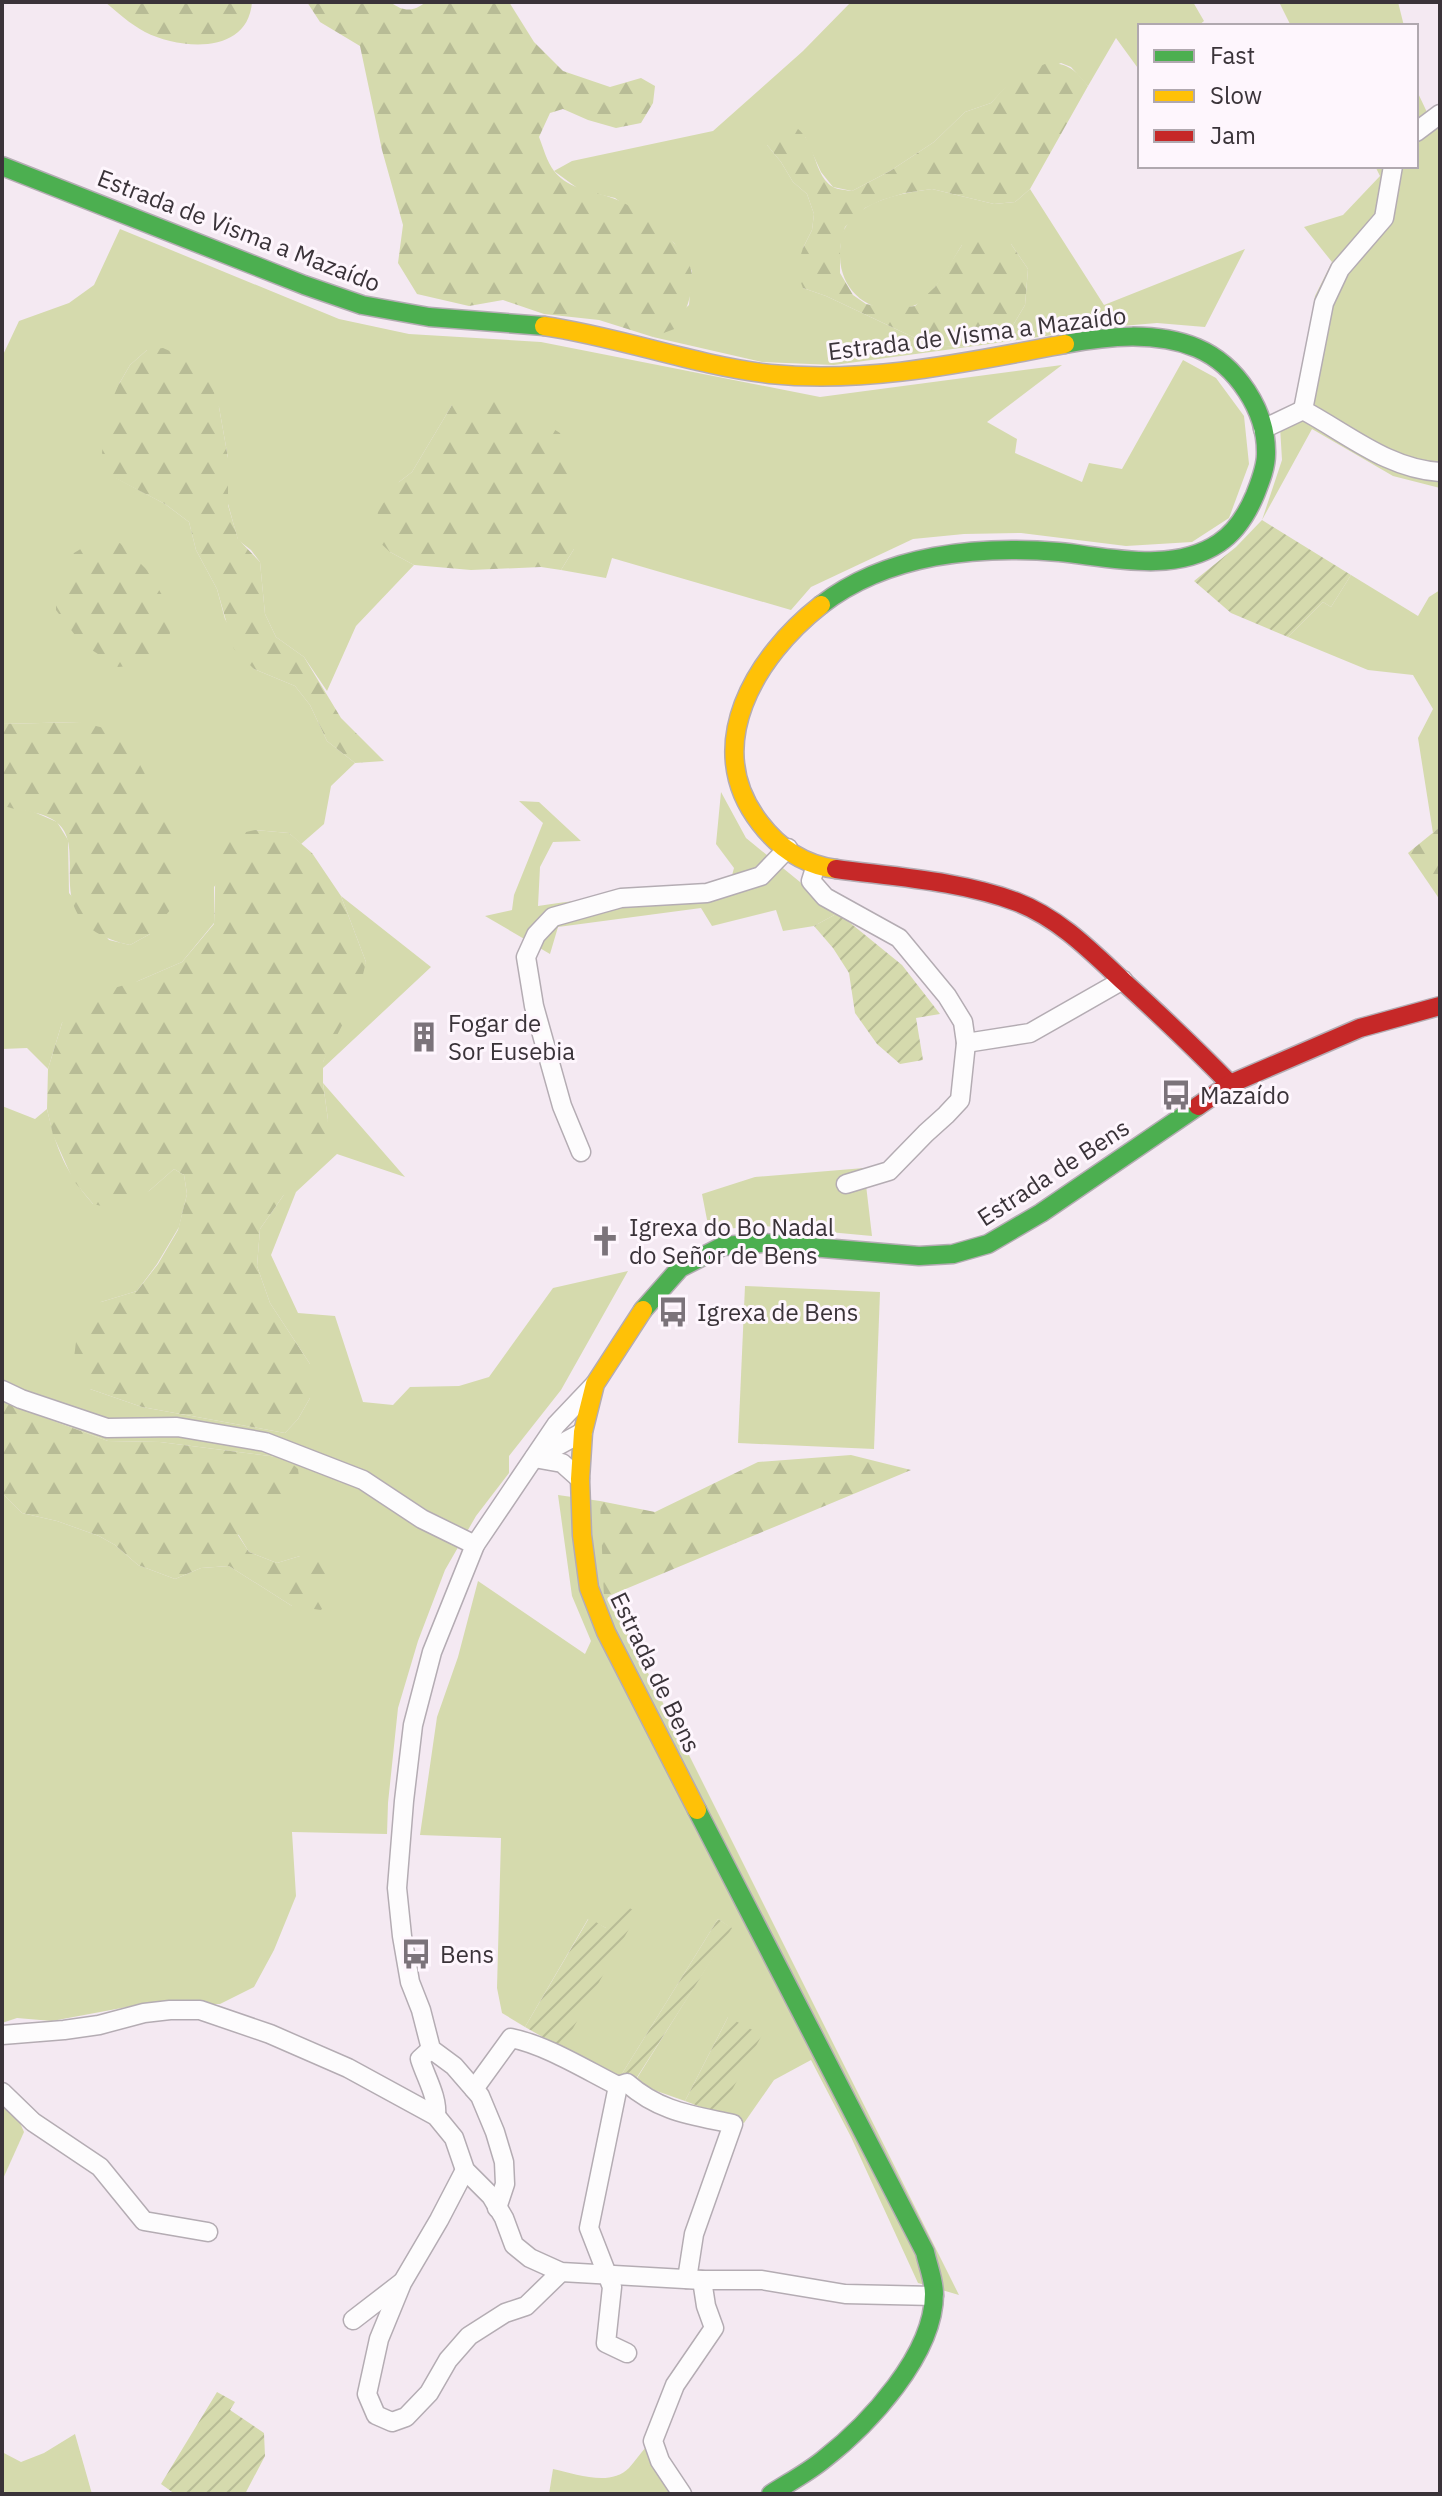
<svg xmlns="http://www.w3.org/2000/svg" width="1442" height="2496" font-family="'IBM Plex Sans',sans-serif">
<defs>
<pattern id="forest-firs" width="22" height="20" patternUnits="userSpaceOnUse" patternTransform="scale(2)"><rect width="22" height="20" fill="#d5daad"/><path d="M5 1l3.5 6h-7zM16 11l3.5 6h-7z" fill="#b8bc96"/></pattern>
<pattern id="garden-furrows" width="10" height="10" patternUnits="userSpaceOnUse" patternTransform="scale(2)"><rect width="10" height="10" fill="#d5daad"/><path d="M-1 1l2-2M0 10L10 0M9 11l2-2" fill="none" stroke="#b8bc96"/></pattern>
</defs>
<rect width="100%" height="100%" fill="#f4e9f2"/>
<g fill="#d5daad">
<path d="M 851,2 L 1193,2 L 1204,21 L 1198,26 L 1140,26 L 1140,71 L 1116,38 L 1088,86 L 1071,67 L 1061,63 L 1008,85 L 991,103 L 965,112 L 934,142 L 890,171 L 852,191 L 833,187 L 821,172 L 805,137 L 767,145 L 781,162 L 793,182 L 807,194 L 814,214 L 812,230 L 803,248 L 803,288 L 826,296 L 915,338 L 944,347 L 975,346 L 834,365 L 762,362 L 653,337 L 689,305 L 692,271 L 674,243 L 615,198 L 580,190 L 554,171 L 572,161 L 713,131 L 803,51 Z"/>
<path d="M 1279,2 L 1398,2 L 1404,26 L 1291,26 Z"/>
<path d="M 1416,89 L 1434,127 L 1440,124 L 1440,488 L 1393,476 L 1312,429 L 1262,520 L 1282,460 L 1279,410 L 1297,405 L 1315,296 L 1332,262 L 1304,227 L 1343,215 L 1380,176 L 1375,166 L 1416,166 Z"/>
<path d="M 932,189 L 994,204 L 1015,202 L 1030,189 L 1104,305 L 1245,249 L 1205,327 L 1157,323 L 1110,327 L 1003,342 L 1025,305 L 1028,269 L 1011,244 L 962,245 C 951,262 932,300 913,306 C 876,319 841,295 840,257 C 840,248 840,236 845,228 C 862,199 903,193 932,189 Z"/>
<path d="M 120,229 L 339,319 L 409,334 L 541,342 L 820,397 L 1062,365 L 987,422 L 1017,439 L 1015,453 L 1082,482 L 1089,463 L 1122,469 L 1183,360 L 1216,378 L 1244,416 L 1249,464 L 1229,518 L 1192,542 L 1126,546 L 1021,533 L 964,534 L 913,539 L 811,587 L 791,610 L 612,558 L 606,578 L 561,570 L 574,549 L 452,405 L 412,472 L 399,482 L 390,552 L 414,565 L 356,626 L 327,691 L 304,657 L 276,637 L 265,614 L 260,562 L 251,550 L 238,540 L 228,504 L 228,458 L 219,407 L 147,350 L 130,365 L 119,384 L 116,478 L 165,504 L 189,522 L 196,550 L 217,589 L 225,619 L 254,669 L 295,686 L 310,705 L 327,741 L 355,763 L 331,786 L 324,824 L 301,844 L 289,833 L 255,830 L 214,887 L 214,923 L 182,962 L 138,981 L 62,1023 L 48,1069 L 27,1048 L 2,1049 L 2,805 L 34,812 L 57,822 L 68,840 L 69,893 L 109,940 L 130,945 L 150,934 L 80,722 L 2,724 L 2,357 L 19,321 L 69,303 L 94,285 Z"/>
<path d="M 1351,575 L 1418,616 L 1429,597 L 1440,590 L 1440,827 L 1433,833 L 1418,738 L 1433,709 L 1413,675 L 1368,670 L 1288,637 L 1323,602 L 1331,607 Z"/>
<path d="M 721,792 L 746,838 L 838,913 L 814,926 L 783,931 L 776,910 L 712,926 L 701,908 L 558,927 L 550,954 L 485,916 L 512,910 L 514,895 L 543,823 L 519,801 L 539,802 L 581,841 L 553,842 L 540,867 L 538,906 C 602,896 668,894 731,879 L 734,868 L 716,844 Z"/>
<path d="M 341,896 L 431,967 L 323,1068 L 323,1062 L 366,962 Z"/>
<path d="M 323,1083 L 405,1177 L 337,1154 L 296,1192 L 271,1255 L 298,1313 L 335,1316 L 363,1402 L 393,1405 L 410,1387 L 459,1386 L 489,1377 L 553,1288 L 628,1271 L 561,1390 L 509,1456 L 509,1473 L 476,1516 L 445,1570 L 418,1641 L 398,1708 L 388,1803 L 387,1834 L 292,1832 L 296,1896 L 274,1950 L 254,1987 L 220,2004 L 143,2004 L 52,2021 L 17,2018 L 2,2023 L 2,1493 L 22,1513 L 57,1521 L 99,1536 L 115,1545 L 138,1565 L 175,1579 L 201,1568 L 229,1566 L 292,1606 L 300,1556 L 277,1563 L 249,1552 L 238,1534 L 263,1518 L 286,1458 L 160,1442 L 108,1441 L 2,1402 L 2,1106 L 35,1119 L 47,1109 C 56,1149 66,1173 93,1204 L 149,1191 L 174,1169 L 184,1175 L 187,1194 L 179,1227 L 157,1264 L 137,1291 L 101,1302 L 90,1389 L 142,1407 L 285,1433 L 298,1419 L 310,1398 L 310,1364 L 270,1303 L 257,1266 L 260,1229 L 283,1196 L 328,1120 Z"/>
<path d="M 864,1168 L 872,1236 L 764,1226 L 709,1230 L 702,1194 L 755,1177 Z"/>
<path d="M 745,1286 L 880,1292 L 874,1449 L 738,1443 Z"/>
<path d="M 558,1495 L 600,1501 L 607,1591 L 959,2295 L 918,2283 L 851,2137 L 811,2060 L 774,2080 L 744,2123 L 719,2114 L 728,2017 L 685,2101 L 634,2083 L 731,1928 L 718,1919 L 620,2077 L 562,2048 L 606,1928 L 588,1919 L 525,2027 L 502,2013 L 497,1988 L 501,1838 L 420,1835 L 437,1717 L 458,1657 L 478,1581 L 585,1654 L 591,1641 L 572,1596 Z"/>
<path d="M 2,2102 L 18,2118 L 24,2132 L 2,2181 Z"/>
<path d="M 75,2434 L 92,2494 L 2,2494 L 2,2452 L 21,2462 L 44,2453 Z"/>
<path d="M 646,2447 L 673,2494 L 549,2494 L 553,2469 C 577,2474 610,2487 629,2468 C 635,2461 640,2454 646,2447 Z"/>
</g>
<g fill="url(#forest-firs)">
<path d="M 105,2 L 252,2 C 248,55 181,50 145,32 C 130,24 117,12 105,2 Z"/>
<path d="M 307,2 L 390,2 C 404,12 413,12 426,2 L 509,2 L 534,42 L 563,71 L 610,87 L 641,78 L 655,86 L 653,103 L 641,123 L 616,128 L 588,120 L 563,109 L 550,113 L 539,137 C 543,147 547,162 554,171 C 570,191 593,190 615,199 C 638,207 690,249 692,275 C 693,295 686,311 677,328 L 653,337 L 599,320 L 544,314 L 503,300 L 469,306 L 417,294 L 398,263 L 403,225 L 382,150 L 360,46 L 320,22 Z"/>
<path d="M 1047,63 C 1068,63 1076,70 1088,86 L 1030,189 L 1015,202 L 994,204 L 932,189 L 905,193 L 882,200 L 865,208 L 845,227 L 840,247 L 840,273 L 853,295 L 866,304 L 891,309 L 915,306 L 935,287 L 962,245 L 985,234 L 1011,244 L 1028,269 L 1025,305 L 1003,342 L 975,346 L 944,347 L 915,338 L 826,296 L 803,288 L 796,270 L 803,248 L 812,230 L 814,214 L 807,194 L 793,182 L 781,162 L 767,145 L 768,133 L 777,119 C 821,129 808,171 833,187 C 838,190 847,190 852,191 L 890,171 L 934,142 L 965,112 L 991,103 L 1008,84 L 1029,71 Z"/>
<path d="M 163,348 L 192,361 L 211,384 L 219,407 L 228,458 L 228,505 L 238,539 L 260,562 L 265,614 L 276,637 L 304,657 L 341,718 L 384,761 L 355,763 L 327,741 L 310,705 L 295,686 L 254,669 L 234,649 L 217,589 L 196,550 L 189,522 L 165,504 L 115,478 L 102,453 L 107,411 L 119,384 L 130,365 L 147,350 Z"/>
<path d="M 487,398 L 531,415 L 560,433 L 572,464 L 574,512 L 574,549 L 561,570 L 541,567 L 471,570 L 414,565 L 390,552 L 375,538 L 378,510 L 399,482 L 412,472 L 452,405 Z"/>
<path d="M 97,539 L 120,543 L 148,571 L 169,607 L 170,637 L 150,664 L 118,667 L 81,643 L 56,610 L 56,582 L 74,553 Z"/>
<path d="M 80,722 L 116,731 L 139,763 L 170,821 L 177,868 L 171,909 L 150,934 L 130,945 C 31,922 94,849 55,821 C 39,810 19,812 2,805 L 2,724 Z"/>
<path d="M 1440,827 L 1440,900 L 1408,853 Z"/>
<path d="M 255,830 L 289,833 L 312,853 L 341,896 L 366,962 L 358,995 L 323,1062 L 323,1083 L 328,1120 L 322,1152 L 283,1196 L 260,1229 L 257,1266 L 270,1303 L 310,1364 L 310,1398 L 298,1419 L 285,1433 L 142,1407 L 90,1389 L 73,1367 L 77,1333 L 101,1302 L 137,1291 L 158,1264 L 178,1230 L 187,1194 L 184,1175 L 174,1169 L 149,1191 L 119,1210 L 93,1204 L 73,1180 L 53,1135 L 47,1109 L 48,1069 L 62,1023 L 87,996 L 138,981 L 182,962 L 214,924 L 216,854 L 228,836 Z"/>
<path d="M 2,1402 L 108,1441 L 160,1442 L 286,1458 L 298,1469 L 300,1485 L 293,1501 L 238,1535 L 249,1552 L 277,1563 L 300,1556 L 316,1556 L 333,1569 L 332,1596 L 321,1610 L 292,1606 L 229,1566 L 201,1568 L 175,1579 L 138,1565 L 115,1545 L 99,1536 L 57,1521 L 22,1513 L 2,1493 Z"/>
<path d="M 851,1455 L 911,1470 L 604,1598 L 600,1501 L 655,1512 L 758,1462 Z"/>
</g>
<g fill="url(#garden-furrows)">
<path d="M 1262,520 L 1351,575 L 1331,607 L 1323,602 L 1288,637 L 1231,613 L 1194,581 L 1236,547 Z"/>
<path d="M 838,913 L 902,965 L 940,1014 L 916,1018 L 923,1060 L 900,1064 L 877,1044 L 855,1013 L 849,973 L 833,948 L 814,926 Z"/>
<path d="M 621,1903 L 638,1913 L 562,2048 L 525,2027 L 589,1918 L 606,1928 Z"/>
<path d="M 718,1919 L 732,1928 L 634,2082 L 620,2077 Z"/>
<path d="M 728,2017 L 762,2035 L 719,2114 L 685,2101 Z"/>
<path d="M 217,2392 L 235,2402 L 230,2410 L 264,2433 L 265,2456 L 245,2494 L 175,2494 L 161,2484 Z"/>
</g>
<g fill="none" stroke-linecap="round" stroke-linejoin="round">
<g stroke="#b4acb3" stroke-width="21">
<g id="street">
<path d="M 1416,132 L 1440,114"/>
<path d="M 1393,166 L 1384,218 L 1340,269 L 1324,303 L 1303,410 C 1348,434 1388,469 1440,472"/>
<path d="M 1263,429 L 1303,410"/>
<path d="M 816,865 L 811,881 L 825,897 L 899,938 L 947,996 L 963,1022 L 966,1043 L 960,1100 L 946,1115 L 926,1133 L 889,1171 L 846,1184"/>
<path d="M 966,1043 L 1030,1033 L 1123,980"/>
<path d="M 581,1152 L 562,1106 L 534,1006 L 526,957 L 536,935 L 553,917 L 621,898 L 707,893 L 761,876 L 788,848"/>
<path d="M 2,1390 L 21,1399 L 107,1428 L 177,1427 L 265,1442 L 363,1480 L 422,1519 L 475,1545"/>
<path d="M 537,1457 L 583,1432"/>
<path d="M 534,1458 L 562,1463 L 580,1479"/>
<path d="M 2,2035 L 64,2030 L 99,2025 L 144,2013 L 170,2010 L 200,2010 L 270,2034 L 348,2068 L 436,2116 L 454,2138 L 465,2170 L 491,2196 L 504,2218 L 514,2245 L 530,2258 L 561,2272 L 702,2280 L 762,2280 L 845,2294 L 934,2296"/>
<path d="M 431,2049 L 420,2059 C 426,2078 438,2097 436,2116"/>
<path d="M 618,2086 L 627,2083 C 660,2112 692,2115 733,2124 L 694,2234 L 687,2279"/>
<path d="M 474,2089 L 511,2038 C 546,2045 586,2070 618,2086 L 589,2228 L 612,2287 L 606,2343 L 627,2353"/>
<path d="M 2,2092 L 33,2122 L 100,2167 L 144,2221 L 208,2232"/>
<path d="M 465,2170 L 439,2220 L 402,2283 L 379,2339 L 367,2394 L 376,2415 L 392,2422 L 406,2417 L 429,2393 L 448,2360 L 469,2336 L 505,2313 L 526,2306 L 561,2272"/>
<path d="M 497,2208 L 505,2184 L 504,2162 L 495,2132 L 480,2096 L 454,2066 L 431,2049 L 421,2010 L 410,1982 L 402,1936 L 397,1888 L 404,1801 L 413,1725 L 432,1652 L 475,1545 L 556,1425 L 594,1385"/>
<path d="M 353,2320 L 401,2283"/>
<path d="M 682,2494 L 660,2461 L 653,2441 L 675,2385 L 714,2328 L 706,2306 L 702,2280"/>
</g>
</g>
<g stroke="#b4acb3" stroke-width="21">
<g id="fast">
<path d="M 2,166 L 304,285 L 362,305 L 429,317 L 544,326"/>
<path d="M 821,605 C 887,554 978,545 1059,552 C 1109,557 1173,574 1219,543 C 1237,531 1247,514 1255,495 C 1260,482 1266,468 1266,454 C 1267,411 1237,365 1197,348 C 1156,331 1108,336 1065,344"/>
<path d="M 643,1310 L 680,1268 L 723,1246 L 763,1243 L 919,1256 L 953,1254 L 988,1244 L 1041,1213 L 1198,1106"/>
<path d="M 697,1810 L 925,2252 C 928,2266 934,2280 934,2294 C 934,2355 868,2425 823,2460 C 807,2473 788,2483 771,2494"/>
</g>
</g>
<g stroke="#b4acb3" stroke-width="21">
<g id="slow">
<path d="M 544,326 C 620,337 693,365 770,374 C 870,384 967,362 1065,344"/>
<path d="M 821,605 C 756,656 700,746 760,823 C 779,848 805,865 836,869"/>
<path d="M 643,1310 L 595,1384 L 583,1432 L 580,1479 L 582,1535 L 589,1588 L 606,1632 L 697,1810"/>
</g>
</g>
<g stroke="#b4acb3" stroke-width="21">
<g id="jam">
<path d="M 836,869 C 896,877 961,881 1017,902 C 1059,918 1092,952 1124,982 C 1160,1015 1196,1049 1230,1084"/>
<path d="M 1198,1106 L 1230,1084 L 1360,1028 L 1440,1006"/>
</g>
</g>
<use href="#street" stroke="#fdfcfd" stroke-width="18"/>
<use href="#fast" stroke="#4caf50" stroke-width="18"/>
<use href="#slow" stroke="#ffc107" stroke-width="18"/>
<use href="#jam" stroke="#c62828" stroke-width="18"/>
</g>
<defs>
<g id="building-bare" transform="scale(2.4)"><path d="M-4-6H4V6H1V3H-1V6H-4ZM-2.5-4.3h1.7v1.8h-1.7ZM.8-4.3h1.7v1.8H.8ZM-2.5-1h1.7V.8h-1.7ZM.8-1h1.7V.8H.8Z" fill="#7b737a" stroke="#fef6fd" stroke-width="2.5" paint-order="stroke"/></g>
<g id="bus-bare" transform="scale(2.4)"><path d="M-5-6H5V4H4V6H2V4H-2V6H-4V4H-5ZM-3.5-4V0h7V-4ZM-3.5 1.2v1.5H-2V1.2ZM2 1.2v1.5H3.5V1.2Z" fill="#7b737a" stroke="#fef6fd" stroke-width="2.5" paint-order="stroke"/></g>
<g id="church-bare" transform="scale(2.4)"><path d="M-1.2-6h2.4v3.5h3.3v2.4h-3.3V6h-2.4V-.1h-3.3v-2.4h3.3Z" fill="#7b737a" stroke="#fef6fd" stroke-width="2.5" paint-order="stroke"/></g>
</defs>
<g fill-rule="evenodd">
<use href="#building-bare" x="424" y="1037"/>
<use href="#bus-bare" x="1176" y="1095"/>
<use href="#church-bare" x="605" y="1241"/>
<use href="#bus-bare" x="673" y="1312"/>
<use href="#bus-bare" x="416" y="1954"/>
</g>
<g text-anchor="middle" dominant-baseline="central" stroke-width="6" stroke-linejoin="round" paint-order="stroke">
<g font-size="24" fill="#3a3339" stroke="#fef6fd">
<text transform="translate(239 230) rotate(21)">Estrada de Visma a Mazaído</text>
<text transform="translate(977 333) rotate(-7)">Estrada de Visma a Mazaído</text>
<text transform="translate(1053 1172) rotate(-33)">Estrada de Bens</text>
<text transform="translate(656 1672) rotate(64)">Estrada de Bens</text>
</g>
<g font-size="24" fill="#3a3339" stroke="#fef6fd" text-anchor="start">
<text x="448" y="1023">Fogar de<tspan x="448" dy="28">Sor Eusebia</tspan></text>
<text x="1200" y="1095">Mazaído</text>
<text x="629" y="1227">Igrexa do Bo Nadal<tspan x="629" dy="28">do Señor de Bens</tspan></text>
<text x="697" y="1312">Igrexa de Bens</text>
<text x="440" y="1954">Bens</text>
</g>
</g>
<rect width="1442" height="2496" fill="none" stroke="#3a3339" stroke-width="8"/>
<rect x="1138" y="24" width="280" height="144" fill="#fef6fd" stroke="#b0a8af" stroke-width="2"/>
<rect x="1154" y="50" width="40" height="12" fill="#4caf50" stroke="#b0a8af" stroke-width="2"/>
<text x="1210" y="64" font-size="24" fill="#3a3339">Fast</text>
<rect x="1154" y="90" width="40" height="12" fill="#ffc107" stroke="#b0a8af" stroke-width="2"/>
<text x="1210" y="104" font-size="24" fill="#3a3339">Slow</text>
<rect x="1154" y="130" width="40" height="12" fill="#c62828" stroke="#b0a8af" stroke-width="2"/>
<text x="1210" y="144" font-size="24" fill="#3a3339">Jam</text>
</svg>
